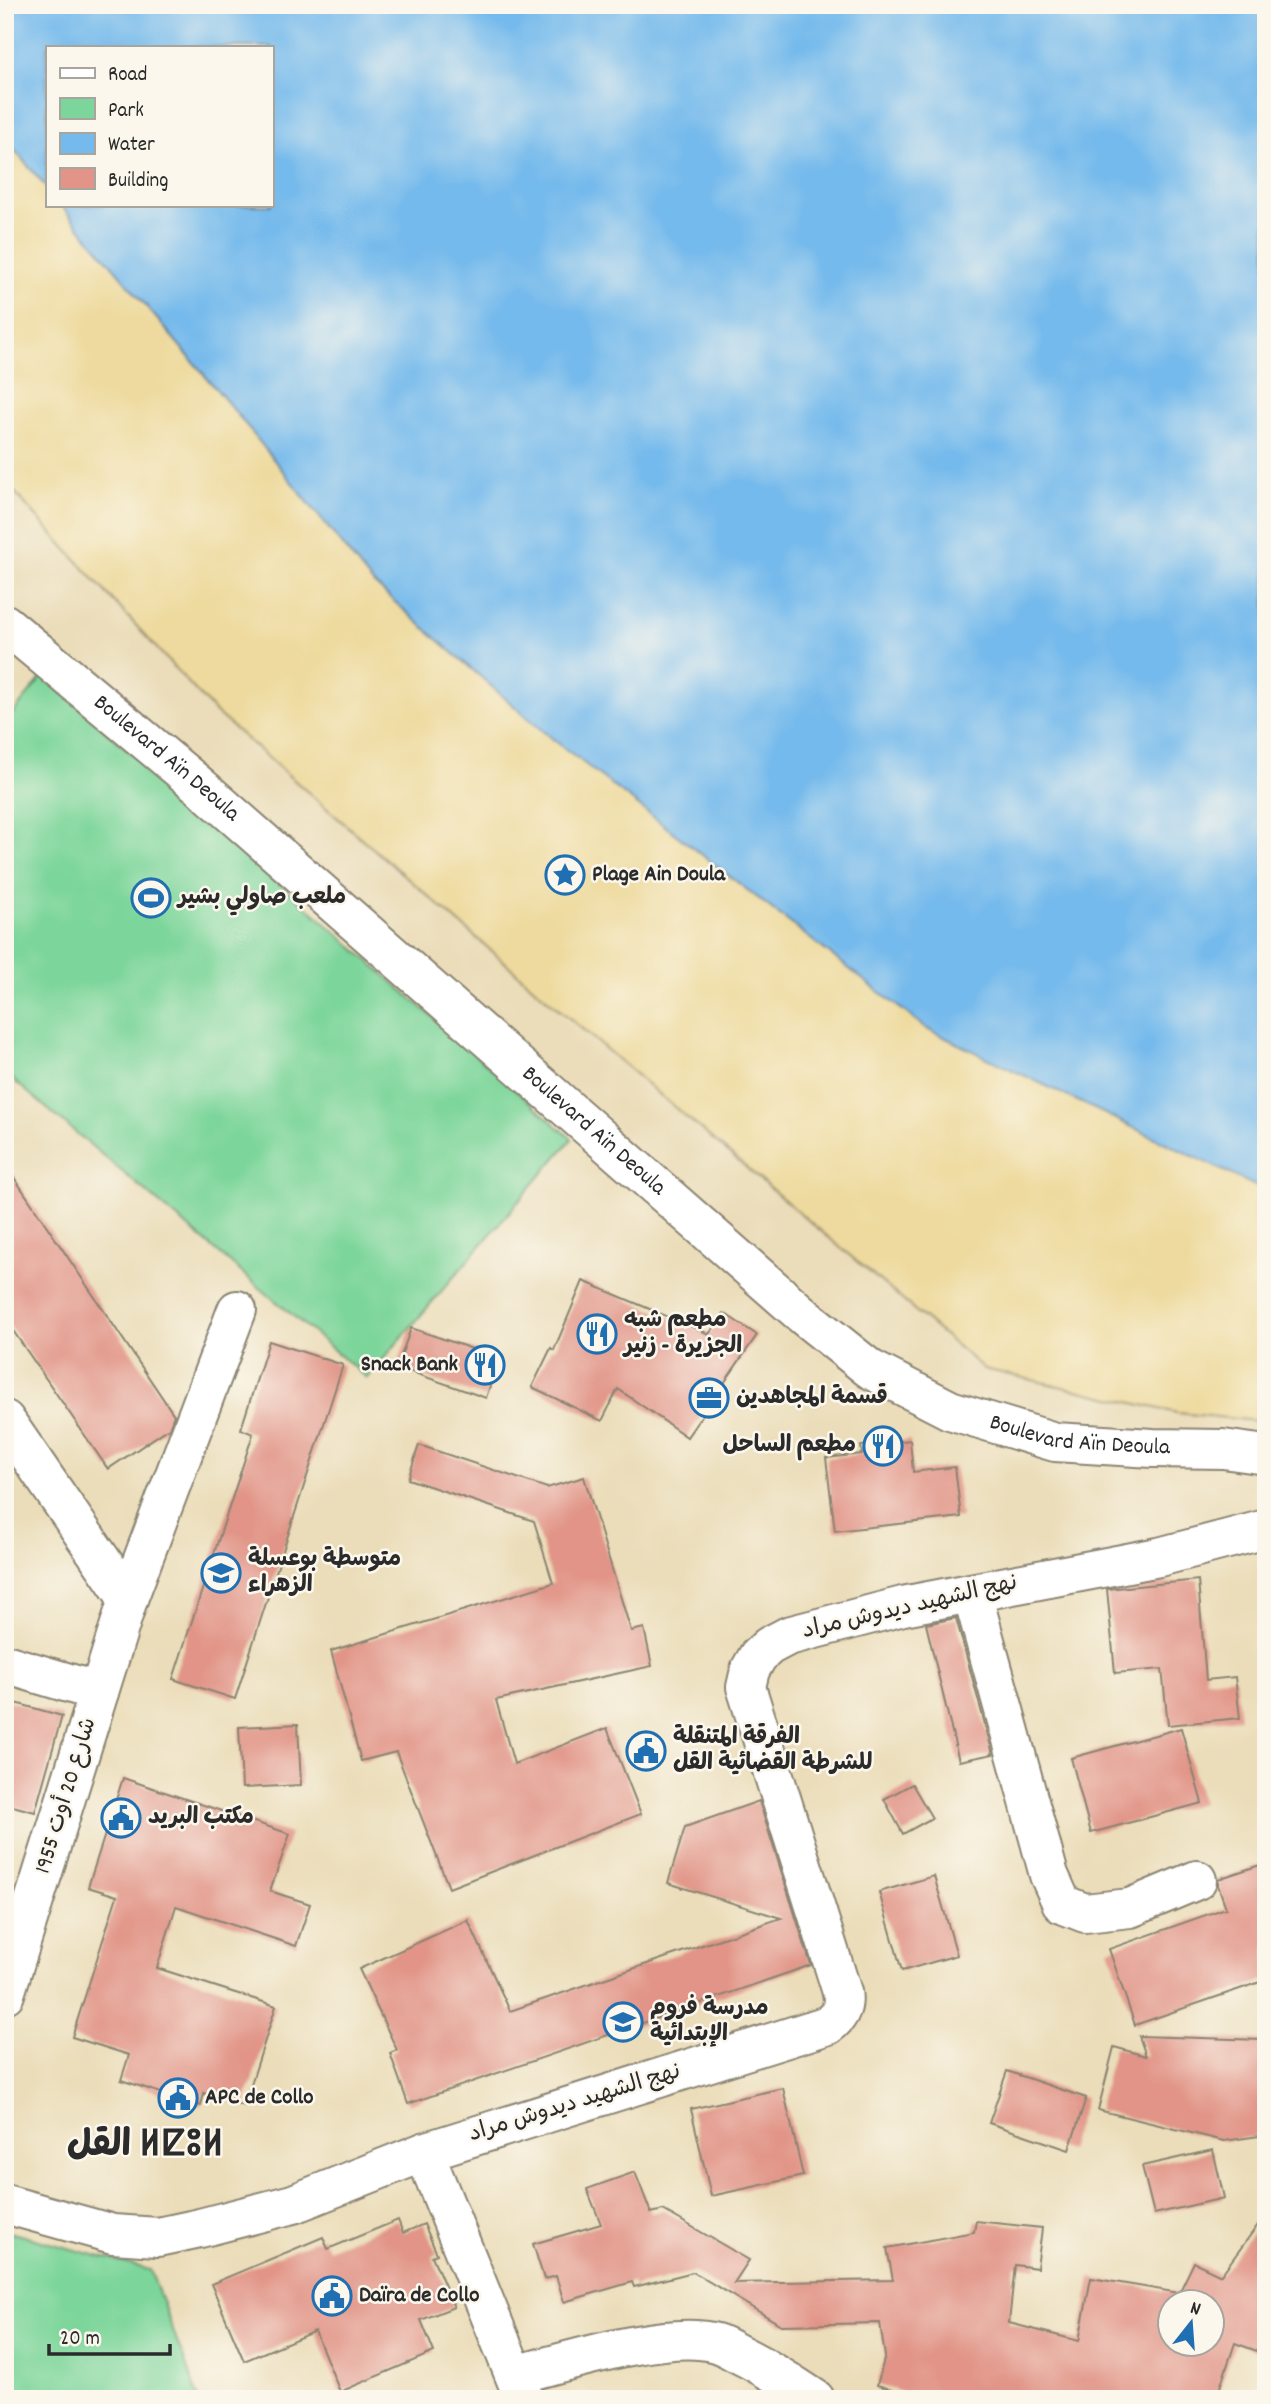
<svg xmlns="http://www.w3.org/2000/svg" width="1271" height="2404" font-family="Dekko,'Playpen Sans Arabic','Noto Sans Tifinagh',sans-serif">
<rect width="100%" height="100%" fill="#fbf7ec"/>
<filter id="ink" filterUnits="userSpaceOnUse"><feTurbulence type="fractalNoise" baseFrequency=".0143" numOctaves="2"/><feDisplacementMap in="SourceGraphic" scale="14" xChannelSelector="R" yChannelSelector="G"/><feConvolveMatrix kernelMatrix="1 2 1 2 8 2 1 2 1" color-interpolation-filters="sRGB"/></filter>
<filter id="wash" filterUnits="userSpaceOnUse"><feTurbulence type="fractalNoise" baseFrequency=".00686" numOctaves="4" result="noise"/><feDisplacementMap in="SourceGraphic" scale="28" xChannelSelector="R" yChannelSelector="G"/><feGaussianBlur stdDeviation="1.57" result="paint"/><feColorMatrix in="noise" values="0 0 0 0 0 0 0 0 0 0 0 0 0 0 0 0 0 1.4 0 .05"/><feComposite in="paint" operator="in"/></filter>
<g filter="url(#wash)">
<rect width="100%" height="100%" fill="#ebddb9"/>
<g fill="#7cd59a" stroke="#548062" stroke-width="2">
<path d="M 43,676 L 572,1139 L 367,1378 L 5,1073 L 5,723 Z"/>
<path d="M 5,2231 L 150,2270 L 199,2399 L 5,2399 Z"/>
</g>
<path fill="#eeda9e" stroke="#8c8264" stroke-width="2" d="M 5,139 L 47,188 L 47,205 L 61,205 L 234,410 L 371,581 L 545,733 L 927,1029 L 1266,1191 L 1266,1422 L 1177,1413 L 984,1369 L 568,1017 L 214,711 L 5,482 Z"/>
<path fill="#75baec" stroke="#50728c" stroke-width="2" d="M 5,5 L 1266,5 L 1266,1191 L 927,1029 L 545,733 L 371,581 L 234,410 L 61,205 L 271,205 L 271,47 L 47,47 L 47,188 L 5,139 Z"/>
<g id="blocks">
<g fill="#e19487" fill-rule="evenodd">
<path d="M 5,1164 L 174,1415 L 169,1428 L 108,1469 L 5,1319 Z"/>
<path d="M 583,1281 L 709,1334 L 724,1313 L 757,1335 L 687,1437 L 618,1389 L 602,1421 L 532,1387 L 551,1348 L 554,1350 Z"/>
<path d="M 411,1328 L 499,1358 L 486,1398 L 397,1367 Z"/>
<path d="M 269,1341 L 343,1365 L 235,1699 L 173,1679 L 253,1434 L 241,1429 Z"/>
<path d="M 910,1440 L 913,1472 L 955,1467 L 961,1517 L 835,1531 L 826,1458 L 862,1454 L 861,1446 Z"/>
<path d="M 419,1445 L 547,1488 L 584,1477 L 631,1631 L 644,1628 L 652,1666 L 496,1700 L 514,1764 L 607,1728 L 641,1814 L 449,1888 L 396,1752 L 361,1761 L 331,1651 L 553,1583 L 534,1521 L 408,1479 Z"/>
<path d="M 1198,1580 L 1206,1680 L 1235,1677 L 1240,1718 L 1168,1725 L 1162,1669 L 1115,1673 L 1107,1589 Z"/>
<path d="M 956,1618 L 993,1754 L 959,1761 L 926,1624 Z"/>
<path d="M 5,1700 L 62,1716 L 35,1812 L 5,1804 Z"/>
<path d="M 298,1724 L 301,1785 L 242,1788 L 239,1727 Z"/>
<path d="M 1181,1728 L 1202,1803 L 1091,1833 L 1071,1758 Z"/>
<path d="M 123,1778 L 290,1834 L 270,1891 L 310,1904 L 296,1946 L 176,1906 L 157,1968 L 276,2006 L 244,2106 L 204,2093 L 201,2106 L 121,2080 L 129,2055 L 72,2037 L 117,1896 L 88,1887 Z"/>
<path d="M 912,1784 L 932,1818 L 903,1834 L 884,1799 Z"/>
<path d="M 759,1801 L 811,1965 L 408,2104 L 390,2053 L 397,2050 L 359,1969 L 468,1920 L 510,2011 L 781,1918 L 668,1883 L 685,1827 Z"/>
<path d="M 1266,1863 L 1266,1980 L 1135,2025 L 1109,1949 L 1226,1908 L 1218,1885 L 1218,1879 Z"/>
<path d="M 934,1876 L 957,1955 L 902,1971 L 879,1892 Z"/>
<path d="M 1139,2036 L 1263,2040 L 1260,2136 L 1224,2141 L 1098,2110 L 1114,2047 L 1146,2056 Z"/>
<path d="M 1007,2071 L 1086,2098 L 1069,2150 L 989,2123 Z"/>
<path d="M 783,2088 L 803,2176 L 711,2196 L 691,2109 Z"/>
<path d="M 1213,2150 L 1224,2198 L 1154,2214 L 1142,2166 Z"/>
<path d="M 635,2172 L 651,2213 L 663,2210 L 749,2260 L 734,2283 L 893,2280 L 887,2248 L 974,2232 L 976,2221 L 1042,2228 L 1037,2268 L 1015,2265 L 1009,2323 L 1079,2341 L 1091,2278 L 1179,2293 L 1194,2262 L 1221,2275 L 1266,2214 L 1266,2324 L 1257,2351 L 1235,2343 L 1216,2399 L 926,2399 L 877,2385 L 885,2356 L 880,2323 L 781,2325 L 693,2272 L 634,2287 L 632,2282 L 564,2302 L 556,2276 L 544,2279 L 533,2244 L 601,2224 L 587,2189 ZM 1170,2302 L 1212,2302 L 1212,2344 L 1170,2344 Z"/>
<path d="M 398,2220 L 403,2233 L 424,2224 L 437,2254 L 432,2256 L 454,2307 L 421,2320 L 434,2352 L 340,2392 L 315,2331 L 244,2361 L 211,2284 L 323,2237 L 328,2249 Z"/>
</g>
</g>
</g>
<g filter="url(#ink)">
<use href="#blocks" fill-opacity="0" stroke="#8b8472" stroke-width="2"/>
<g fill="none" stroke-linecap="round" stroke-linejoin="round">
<g stroke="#8b8472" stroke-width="42">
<g id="minor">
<path id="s1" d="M 5,624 L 201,787 L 805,1317 L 870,1369 L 950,1410 L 1055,1442 L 1153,1448 L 1223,1449 L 1266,1455"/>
<path d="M 5,1420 L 128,1599"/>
<path d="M 972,1593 L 1049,1875 L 1062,1904 L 1085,1913 L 1130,1908 L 1197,1880"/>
<path d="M 5,1664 L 99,1692"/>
<path d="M 5,1994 L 128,1599 L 237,1310"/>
<path d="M 424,2152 L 524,2399"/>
<path d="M 5,2204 L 113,2234 L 158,2237 L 200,2228 L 293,2204 L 424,2152 L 828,2025 C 840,2016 845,2007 842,1992 L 746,1687 L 750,1670 L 758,1656 L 769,1646 L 788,1636 L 903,1606 L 1159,1557 L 1266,1529"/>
<path d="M 515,2375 C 565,2362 668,2329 716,2343 C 725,2346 733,2351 741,2355 C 767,2368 791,2383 815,2399"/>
</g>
</g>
<use href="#minor" stroke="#fff" stroke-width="38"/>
</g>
</g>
<defs>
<g id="sight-ring" transform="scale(2.0125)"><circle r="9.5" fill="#fbf7ec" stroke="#1f6fb2" stroke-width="1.5"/><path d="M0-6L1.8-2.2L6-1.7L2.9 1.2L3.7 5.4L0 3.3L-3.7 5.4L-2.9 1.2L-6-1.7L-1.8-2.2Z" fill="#1f6fb2"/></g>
<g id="stadium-ring" transform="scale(2.0125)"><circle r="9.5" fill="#fbf7ec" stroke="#1f6fb2" stroke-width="1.5"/><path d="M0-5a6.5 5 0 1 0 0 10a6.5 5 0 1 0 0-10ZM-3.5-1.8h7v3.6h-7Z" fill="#1f6fb2"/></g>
<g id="restaurant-ring" transform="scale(2.0125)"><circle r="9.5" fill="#fbf7ec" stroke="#1f6fb2" stroke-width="1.5"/><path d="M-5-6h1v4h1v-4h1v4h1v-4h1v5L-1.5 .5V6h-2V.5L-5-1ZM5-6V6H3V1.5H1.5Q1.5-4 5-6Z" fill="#1f6fb2"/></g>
<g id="office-ring" transform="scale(2.0125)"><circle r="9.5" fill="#fbf7ec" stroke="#1f6fb2" stroke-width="1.5"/><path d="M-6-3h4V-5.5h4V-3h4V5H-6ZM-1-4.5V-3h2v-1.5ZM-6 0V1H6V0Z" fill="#1f6fb2"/></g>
<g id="school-ring" transform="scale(2.0125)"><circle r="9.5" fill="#fbf7ec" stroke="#1f6fb2" stroke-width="1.5"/><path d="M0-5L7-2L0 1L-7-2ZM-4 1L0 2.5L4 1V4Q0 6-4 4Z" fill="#1f6fb2"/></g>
<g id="civic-ring" transform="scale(2.0125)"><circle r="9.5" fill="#fbf7ec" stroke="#1f6fb2" stroke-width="1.5"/><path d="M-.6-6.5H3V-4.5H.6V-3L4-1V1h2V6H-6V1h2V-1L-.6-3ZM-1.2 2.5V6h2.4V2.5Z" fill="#1f6fb2"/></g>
</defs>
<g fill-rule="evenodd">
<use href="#sight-ring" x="565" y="875"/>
<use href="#stadium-ring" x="151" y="898"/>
<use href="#restaurant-ring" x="597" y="1334"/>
<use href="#restaurant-ring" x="485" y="1365"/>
<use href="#office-ring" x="709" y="1398"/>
<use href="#restaurant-ring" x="883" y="1446"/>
<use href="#school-ring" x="221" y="1573"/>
<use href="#civic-ring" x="646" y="1751"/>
<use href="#civic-ring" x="121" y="1818"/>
<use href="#school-ring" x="623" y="2022"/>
<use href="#civic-ring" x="178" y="2098"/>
<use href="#civic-ring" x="332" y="2296"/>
</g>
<g text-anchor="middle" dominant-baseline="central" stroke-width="5" stroke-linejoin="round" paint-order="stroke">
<g font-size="23" fill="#2b2b2b" stroke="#fbf7ec">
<text stroke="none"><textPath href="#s1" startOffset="210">Boulevard Aïn Deoula</textPath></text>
<text stroke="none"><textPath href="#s1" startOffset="777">Boulevard Aïn Deoula</textPath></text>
<text stroke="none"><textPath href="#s1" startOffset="1365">Boulevard Aïn Deoula</textPath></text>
<text transform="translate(910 1608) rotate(-13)">نهج الشهيد ديدوش مراد</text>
<text transform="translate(67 1796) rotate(-73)">شارع 20 أوت 1955</text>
<text transform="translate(575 2104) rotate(-17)">نهج الشهيد ديدوش مراد</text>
</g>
<g font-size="23" font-weight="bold" fill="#2b2b2b" stroke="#fbf7ec" text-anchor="start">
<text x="592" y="875">Plage Ain Doula</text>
<text x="178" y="898">ملعب صاولي بشير</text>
<text x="624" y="1321">مطعم شبه<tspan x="624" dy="26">الجزيرة - زنير</tspan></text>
<text x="458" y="1365" text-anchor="end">Snack Bank</text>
<text x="736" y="1398">قسمة المجاهدين</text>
<text x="856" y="1446" text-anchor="end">مطعم الساحل</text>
<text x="248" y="1560">متوسطة بوعسلة<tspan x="248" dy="26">الزهراء</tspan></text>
<text x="673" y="1738">الفرقة المتنقلة<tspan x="673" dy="26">للشرطة القضائية القل</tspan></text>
<text x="148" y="1818">مكتب البريد</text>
<text x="650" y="2009">مدرسة فروم<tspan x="650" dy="26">الإبتدائية</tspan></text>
<text x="205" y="2098">APC de Collo</text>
<text x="359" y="2296">Daïra de Collo</text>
</g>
<g font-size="37" font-weight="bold" fill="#2b2b2b" stroke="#fbf7ec">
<text x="145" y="2147">القل ⵍⵇⵓⵍ</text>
</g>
</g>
<rect width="1271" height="2404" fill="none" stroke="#fbf7ec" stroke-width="28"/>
<rect x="46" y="46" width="228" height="161" fill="#fbf7ec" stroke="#a8a59f" stroke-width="2"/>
<rect x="60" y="68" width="35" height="10" fill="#ffffff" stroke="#a8a59f" stroke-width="2"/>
<text x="108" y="80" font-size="21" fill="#2b2b2b">Road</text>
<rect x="60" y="98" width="35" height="21" fill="#7cd59a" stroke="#a8a59f" stroke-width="2"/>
<text x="108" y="116" font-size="21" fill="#2b2b2b">Park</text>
<rect x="60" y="133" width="35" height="21" fill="#75baec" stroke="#a8a59f" stroke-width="2"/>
<text x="108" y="150" font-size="21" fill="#2b2b2b">Water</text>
<rect x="60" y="168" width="35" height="21" fill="#e19487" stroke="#a8a59f" stroke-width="2"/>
<text x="108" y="186" font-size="21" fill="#2b2b2b">Building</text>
<g transform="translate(1191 2323) rotate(17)"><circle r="33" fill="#fbf7ec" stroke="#a8a59f" stroke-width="2"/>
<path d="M0-5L12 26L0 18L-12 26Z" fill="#1f6fb2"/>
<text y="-10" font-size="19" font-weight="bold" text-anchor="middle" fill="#2b2b2b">N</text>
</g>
<path d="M49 2344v10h121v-10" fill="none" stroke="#2b2b2b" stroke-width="3.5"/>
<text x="60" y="2344" font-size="21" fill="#2b2b2b" stroke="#fbf7ec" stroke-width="5" paint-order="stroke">20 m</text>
</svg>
